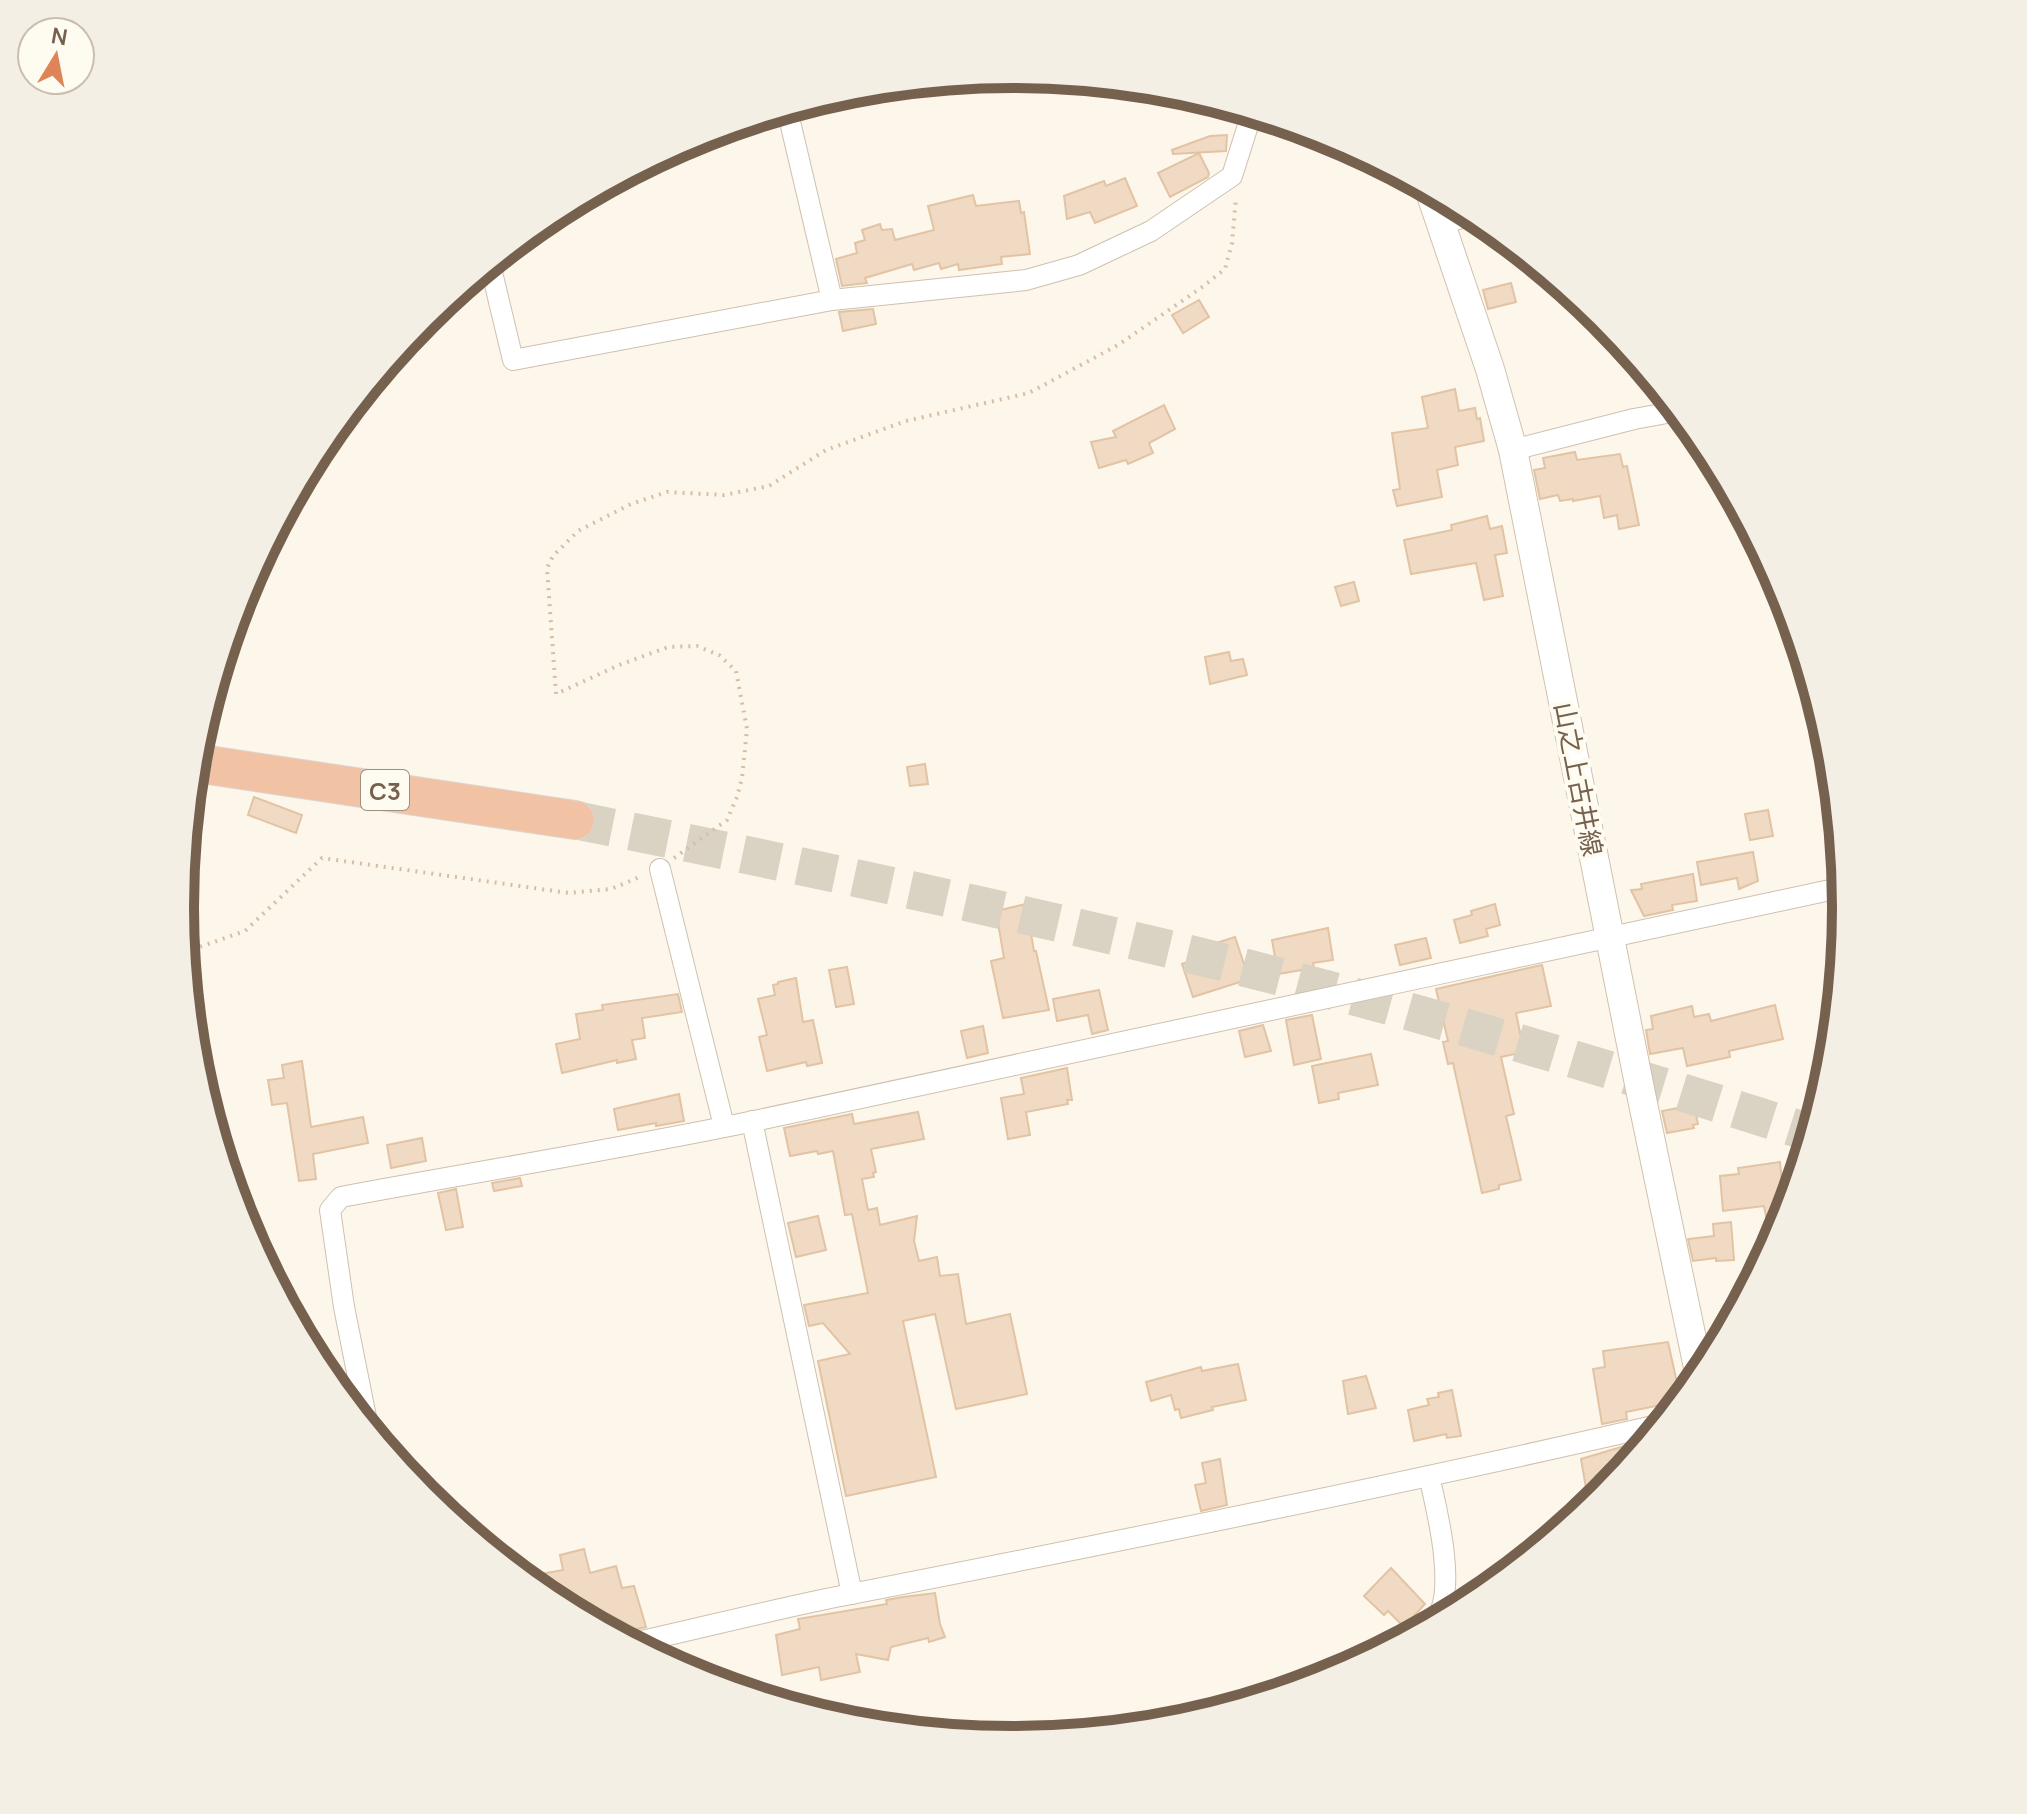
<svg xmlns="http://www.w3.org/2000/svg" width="2027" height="1814" font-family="Manrope,'Noto Sans JP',sans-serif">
<rect width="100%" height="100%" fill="#fcf7ea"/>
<g fill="#f0dac3" stroke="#e2c3a4" stroke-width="2">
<path d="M 1227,135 L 1226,151 L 1173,154 L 1172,150 L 1210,136 Z"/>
<path d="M 1199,153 L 1209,173 L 1208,177 L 1170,197 L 1158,173 Z"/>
<path d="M 1125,178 L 1137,206 L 1095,223 L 1090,212 L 1067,219 L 1064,196 L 1104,181 L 1106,186 Z"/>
<path d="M 973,195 L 976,206 L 1019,201 L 1021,213 L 1024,212 L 1030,254 L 1001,257 L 1002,264 L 959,270 L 958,264 L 941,269 L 939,263 L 914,270 L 912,264 L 865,278 L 867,283 L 842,286 L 836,259 L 857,253 L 855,243 L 865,240 L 862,230 L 880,224 L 882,230 L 892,229 L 895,240 L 934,230 L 928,206 Z"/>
<path d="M 1511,283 L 1516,302 L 1488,309 L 1483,290 Z"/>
<path d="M 1199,300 L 1209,317 L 1183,333 L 1172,315 Z"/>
<path d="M 873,309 L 876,324 L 843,331 L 839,312 Z"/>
<path d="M 1455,389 L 1459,411 L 1475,408 L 1477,419 L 1480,418 L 1484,441 L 1455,447 L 1458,465 L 1437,470 L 1442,497 L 1397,506 L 1393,490 L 1400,489 L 1392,433 L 1428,428 L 1422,397 Z"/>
<path d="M 1164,405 L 1175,429 L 1149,443 L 1153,453 L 1128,464 L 1126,460 L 1099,468 L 1091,442 L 1116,437 L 1113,431 Z"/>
<path d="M 1575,452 L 1577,460 L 1620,454 L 1623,467 L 1627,466 L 1639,525 L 1619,529 L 1617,515 L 1604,518 L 1600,496 L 1573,501 L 1573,499 L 1560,501 L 1558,495 L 1540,499 L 1534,470 L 1545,468 L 1543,458 Z"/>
<path d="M 1487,516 L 1490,529 L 1502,526 L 1507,553 L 1495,555 L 1503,596 L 1484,600 L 1476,563 L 1411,574 L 1404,540 L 1452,530 L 1451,525 Z"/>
<path d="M 1354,582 L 1359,601 L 1341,606 L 1335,587 Z"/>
<path d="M 1229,652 L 1231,661 L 1243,659 L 1247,675 L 1210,684 L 1205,657 Z"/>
<path d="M 925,764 L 928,784 L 910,786 L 907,767 Z"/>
<path d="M 254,797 L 302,815 L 296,833 L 248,815 Z"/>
<path d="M 1768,810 L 1773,836 L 1750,840 L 1745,814 Z"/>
<path d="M 1753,852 L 1758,881 L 1739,889 L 1737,878 L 1701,885 L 1697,862 Z"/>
<path d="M 1693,874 L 1697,901 L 1672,905 L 1673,910 L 1644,916 L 1631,890 L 1642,889 L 1641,884 Z"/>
<path d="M 1026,904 L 1034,951 L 1036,951 L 1049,1010 L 1003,1018 L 991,961 L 1004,958 L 996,911 Z"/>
<path d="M 1495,904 L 1500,925 L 1486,929 L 1488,936 L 1460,943 L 1454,920 L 1472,915 L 1471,911 Z"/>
<path d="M 1328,928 L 1333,960 L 1313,963 L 1314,968 L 1278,974 L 1272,940 Z"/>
<path d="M 1235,937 L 1249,979 L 1193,997 L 1182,964 L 1194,960 L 1191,951 Z"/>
<path d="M 1426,938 L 1431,958 L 1400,965 L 1395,945 Z"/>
<path d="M 1542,965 L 1551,1006 L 1516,1013 L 1524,1052 L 1501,1057 L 1514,1114 L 1506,1116 L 1521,1180 L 1499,1185 L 1499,1189 L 1482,1193 L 1453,1063 L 1448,1064 L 1443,1042 L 1448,1041 L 1436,989 Z"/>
<path d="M 847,967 L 854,1004 L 836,1007 L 829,970 Z"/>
<path d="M 796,978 L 803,1022 L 813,1020 L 822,1063 L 807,1066 L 806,1062 L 767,1071 L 759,1037 L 767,1035 L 758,999 L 775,995 L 773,985 L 778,984 L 778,982 Z"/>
<path d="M 1099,990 L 1108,1030 L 1092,1034 L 1088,1015 L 1057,1021 L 1053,999 Z"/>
<path d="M 678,994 L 682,1012 L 642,1018 L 645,1038 L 632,1040 L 636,1059 L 617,1063 L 617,1060 L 562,1073 L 556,1044 L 580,1039 L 576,1014 L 603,1010 L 602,1005 Z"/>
<path d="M 1775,1005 L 1783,1039 L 1729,1051 L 1730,1057 L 1687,1066 L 1683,1048 L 1650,1054 L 1646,1030 L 1653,1029 L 1651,1016 L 1692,1006 L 1694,1017 L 1709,1014 L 1711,1021 Z"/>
<path d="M 1312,1015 L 1321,1059 L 1294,1065 L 1286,1020 Z"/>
<path d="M 1263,1025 L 1271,1051 L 1245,1057 L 1239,1031 Z"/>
<path d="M 983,1026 L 988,1053 L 967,1058 L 961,1031 Z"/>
<path d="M 1371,1054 L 1378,1085 L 1338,1093 L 1339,1099 L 1319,1103 L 1312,1066 Z"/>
<path d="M 302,1061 L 311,1127 L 363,1117 L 368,1143 L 313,1154 L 316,1179 L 299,1181 L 287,1103 L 272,1105 L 268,1080 L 284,1078 L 282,1065 Z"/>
<path d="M 1067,1068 L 1072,1100 L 1067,1100 L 1068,1104 L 1026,1112 L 1030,1135 L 1008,1139 L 1001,1098 L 1024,1094 L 1021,1078 Z"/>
<path d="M 679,1094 L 684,1121 L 656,1126 L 656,1123 L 618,1130 L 614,1109 Z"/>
<path d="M 1694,1105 L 1698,1124 L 1693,1125 L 1694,1128 L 1667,1133 L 1662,1111 Z"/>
<path d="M 918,1112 L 924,1139 L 871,1149 L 876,1172 L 873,1173 L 874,1177 L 862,1179 L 868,1210 L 877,1208 L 880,1225 L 917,1216 L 914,1241 L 919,1261 L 937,1257 L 940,1276 L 958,1274 L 966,1324 L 1010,1314 L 1027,1394 L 956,1409 L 935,1314 L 903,1321 L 936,1477 L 846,1496 L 818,1361 L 850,1354 L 823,1323 L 809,1326 L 804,1305 L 868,1293 L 852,1214 L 845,1215 L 833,1151 L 818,1154 L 817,1151 L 790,1156 L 784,1128 L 852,1114 L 854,1124 Z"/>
<path d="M 422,1138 L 426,1161 L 391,1168 L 387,1145 Z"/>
<path d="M 1780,1162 L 1784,1202 L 1790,1202 L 1783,1226 L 1772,1247 L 1764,1206 L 1723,1211 L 1720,1176 L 1739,1174 L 1738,1168 Z"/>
<path d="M 520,1178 L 522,1186 L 494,1191 L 492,1183 Z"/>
<path d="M 456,1189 L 463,1227 L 446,1230 L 438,1193 Z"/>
<path d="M 818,1216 L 826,1250 L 796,1257 L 788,1223 Z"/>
<path d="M 1731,1222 L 1734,1260 L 1716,1261 L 1716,1258 L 1693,1261 L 1688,1239 L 1714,1236 L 1713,1224 Z"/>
<path d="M 1668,1342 L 1681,1401 L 1626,1412 L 1627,1419 L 1602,1424 L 1593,1369 L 1605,1367 L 1603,1351 Z"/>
<path d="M 1238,1364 L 1246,1400 L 1212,1407 L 1213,1410 L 1181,1418 L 1179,1409 L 1175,1410 L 1171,1395 L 1151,1401 L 1146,1382 L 1201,1367 L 1202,1371 Z"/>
<path d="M 1366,1376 L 1376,1408 L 1348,1414 L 1343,1381 Z"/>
<path d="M 1452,1390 L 1461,1436 L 1447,1438 L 1446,1434 L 1414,1441 L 1408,1410 L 1429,1405 L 1427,1399 L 1439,1397 L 1438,1393 Z"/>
<path d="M 1631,1444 L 1634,1458 L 1610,1487 L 1586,1488 L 1581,1459 Z"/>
<path d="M 1220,1459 L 1227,1505 L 1201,1511 L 1195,1485 L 1206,1483 L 1202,1463 Z"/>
<path d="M 584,1549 L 590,1573 L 616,1566 L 622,1588 L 634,1586 L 646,1627 L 629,1631 L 621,1637 L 600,1626 L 598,1617 L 587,1619 L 550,1599 L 524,1577 L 563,1570 L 560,1555 Z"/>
<path d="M 1391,1568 L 1425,1604 L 1404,1627 L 1388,1611 L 1384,1615 L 1364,1596 Z"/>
<path d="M 935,1593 L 940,1624 L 945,1637 L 929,1642 L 928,1638 L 891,1647 L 888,1660 L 856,1654 L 860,1672 L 821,1680 L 819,1667 L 782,1675 L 776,1635 L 800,1629 L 798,1619 L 887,1604 L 886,1600 L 903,1597 Z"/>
</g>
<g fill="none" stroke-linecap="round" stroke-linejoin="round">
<path stroke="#dad2c3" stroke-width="38" stroke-dasharray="38 19" stroke-linecap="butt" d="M 575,820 C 789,863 1002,908 1214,960 C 1415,1010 1614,1070 1811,1133"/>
<g stroke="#cec0b0" stroke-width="22">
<g id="street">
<path d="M 787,109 L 832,300"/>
<path d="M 1442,224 L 1475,214"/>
<path d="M 490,264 L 513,360 L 832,300 L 1026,280 L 1079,265 L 1151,231 L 1232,176 L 1249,122 L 1256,114"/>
<path d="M 1513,450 L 1634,419 L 1678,411"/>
<path d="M 660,869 L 724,1126"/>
<path d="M 752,1121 L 852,1594"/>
<path d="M 368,1427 L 344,1307 L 330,1210 L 341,1197 C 480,1171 620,1149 759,1120 C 1121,1045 1482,963 1844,887"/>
<path d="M 1429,1476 C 1437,1510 1459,1597 1433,1623"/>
<path d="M 633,1643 C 706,1627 778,1608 851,1594 C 1122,1541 1393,1486 1662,1424"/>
</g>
</g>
<g stroke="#d0c1ae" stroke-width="30">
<path id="secondary" d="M 1429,189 L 1490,369 L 1513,450 L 1641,1094 L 1700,1377"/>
</g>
<g stroke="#dbd6d1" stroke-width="40">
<path id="highway" d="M 195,763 L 575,820"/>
</g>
<g stroke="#d6bea6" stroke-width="4" stroke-dasharray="2 6" stroke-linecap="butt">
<path d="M 674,858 L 727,820 L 737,797 L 742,778 L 747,729 L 736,671 L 719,655 L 697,646 L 668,647 L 619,665 L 556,694 L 547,568 L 553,556 L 578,531 L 631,504 L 667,492 L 724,495 L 769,486 L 826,450 L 906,421 L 1029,393 L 1118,345 L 1201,288 L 1225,269 L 1232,243 L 1236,198"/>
<path d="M 185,952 L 245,931 L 322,858 L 569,893 L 611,889 L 642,876"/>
</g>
<use href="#street" stroke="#fff" stroke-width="20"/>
<use href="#secondary" stroke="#fff" stroke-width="28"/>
<use href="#highway" stroke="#f2c2a5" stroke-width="38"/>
</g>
<g text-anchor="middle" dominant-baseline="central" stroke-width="8" stroke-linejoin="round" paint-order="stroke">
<rect fill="#fefbf1" stroke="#9f8f7f" stroke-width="2" x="361" y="770" width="48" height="40" rx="6"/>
<g font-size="24" font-weight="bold" fill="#76614e">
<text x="385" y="790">C3</text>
</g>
<g font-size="26" fill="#76614e" stroke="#fefbf1">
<text transform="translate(1579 779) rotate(79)">山之上古井線</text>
</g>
</g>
<path d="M0 0H2027V1814H0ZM194 907a819 819 0 1 1 1638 0a819 819 0 1 1-1638 0Z" fill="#f3efe4" fill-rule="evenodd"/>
<path fill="none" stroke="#76614e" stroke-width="10" d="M194 907a819 819 0 1 1 1638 0a819 819 0 1 1-1638 0Z"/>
<g transform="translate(56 56) rotate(10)"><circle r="38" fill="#fefbf1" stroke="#c8bdb0" stroke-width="2"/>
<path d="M0-6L14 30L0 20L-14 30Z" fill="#df8456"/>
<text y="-12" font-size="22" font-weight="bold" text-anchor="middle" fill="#76614e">N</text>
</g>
</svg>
